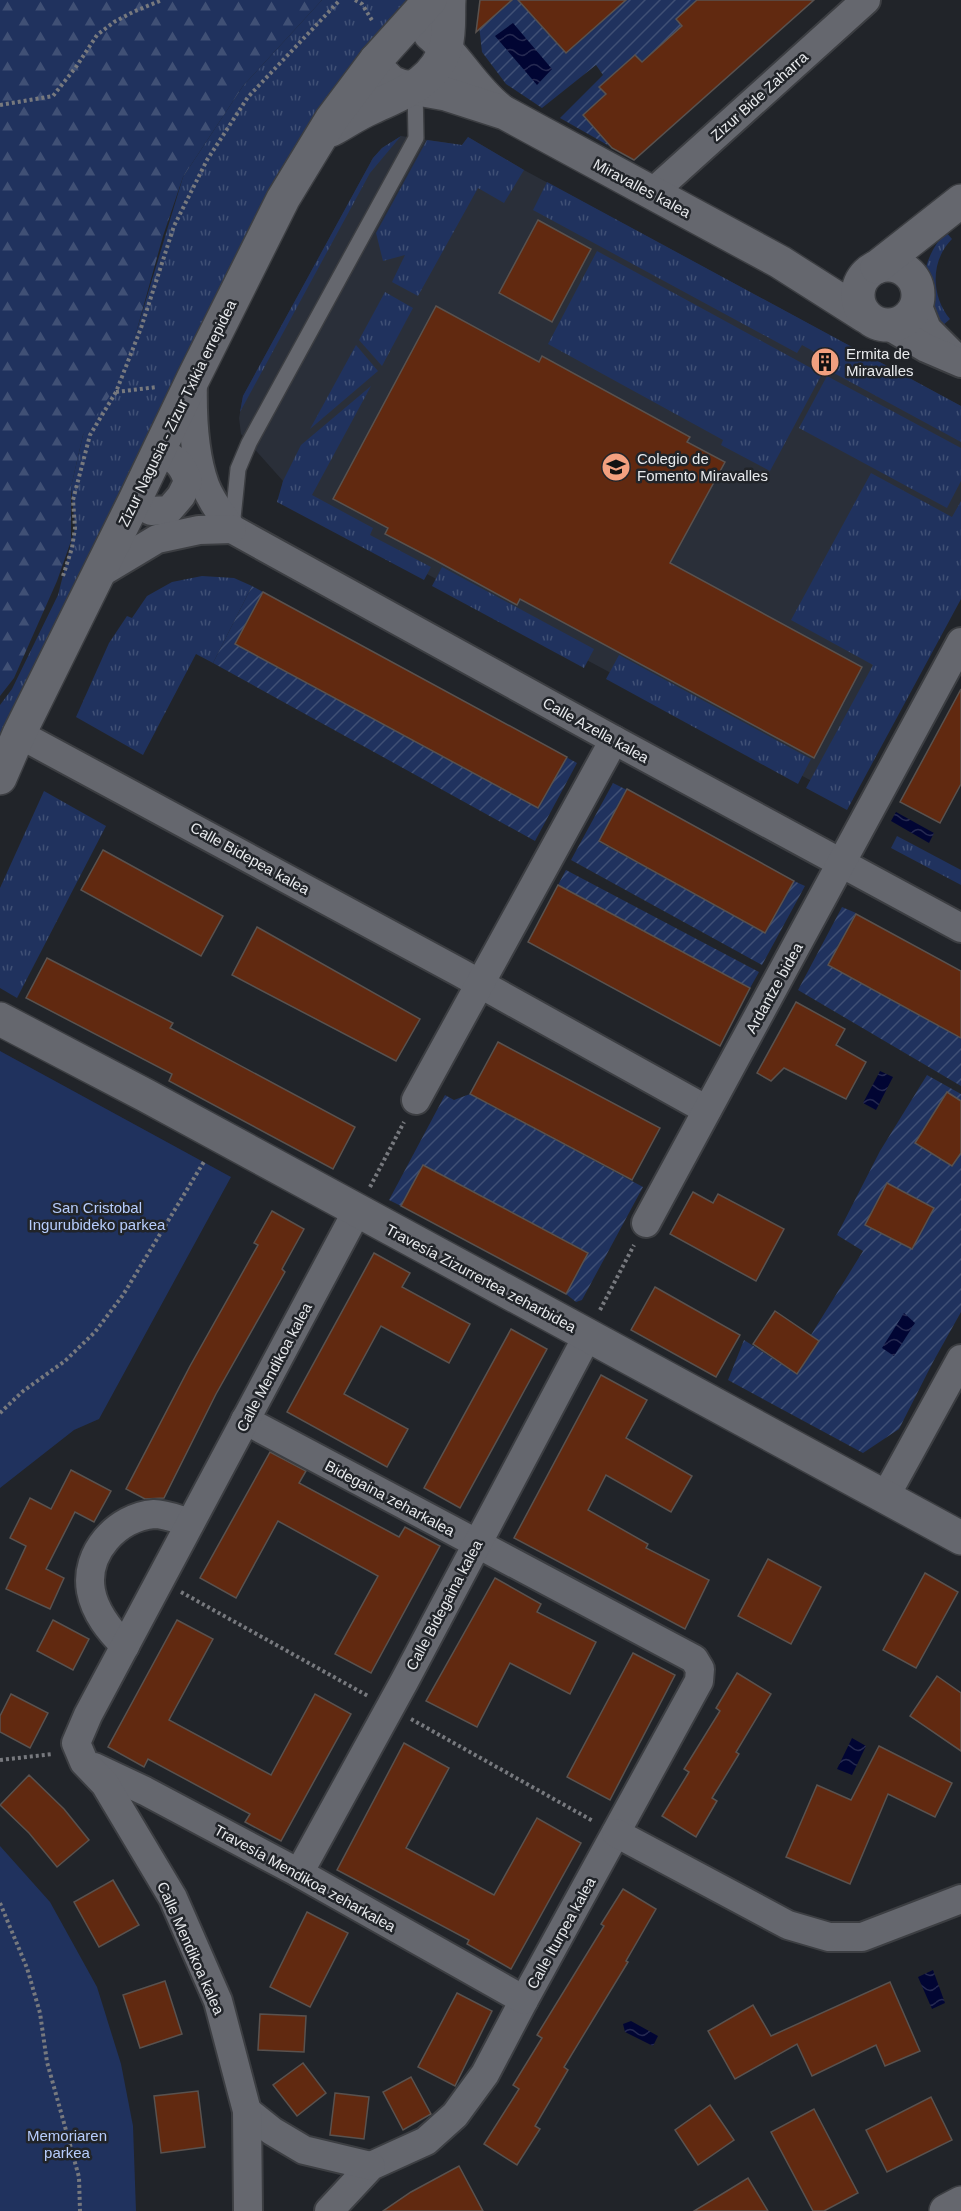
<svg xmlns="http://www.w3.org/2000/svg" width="961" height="2211" font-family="Helvetica,sans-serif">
<defs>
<pattern id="grass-tufts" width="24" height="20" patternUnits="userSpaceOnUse" patternTransform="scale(1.5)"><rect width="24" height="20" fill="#20325e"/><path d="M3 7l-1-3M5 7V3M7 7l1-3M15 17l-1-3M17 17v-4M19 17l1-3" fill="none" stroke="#405075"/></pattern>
<pattern id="forest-firs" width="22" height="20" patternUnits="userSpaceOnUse" patternTransform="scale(1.5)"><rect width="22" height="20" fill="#20325e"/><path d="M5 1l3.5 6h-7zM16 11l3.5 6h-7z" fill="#405075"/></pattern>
<pattern id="garden-furrows" width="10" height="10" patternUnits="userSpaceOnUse" patternTransform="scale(1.5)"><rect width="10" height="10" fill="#20325e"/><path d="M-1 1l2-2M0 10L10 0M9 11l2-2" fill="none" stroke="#405075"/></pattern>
<pattern id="water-waves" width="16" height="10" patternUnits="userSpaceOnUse" patternTransform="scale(1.5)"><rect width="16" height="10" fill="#010533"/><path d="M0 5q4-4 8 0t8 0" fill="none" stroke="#262a51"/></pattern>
</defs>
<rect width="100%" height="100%" fill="#212429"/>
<path fill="#2a2f39" d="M 401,136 L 462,145 L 468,137 L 524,170 L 961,406 L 961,589 L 847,800 L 280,495 L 283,481 L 241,434 L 239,418 L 243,396 L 373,158 L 382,148 Z"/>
<g fill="url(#grass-tufts)">
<path d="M 322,0 L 409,0 L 0,750 L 0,705 L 12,689 L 58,595 L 75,528 L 71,487 L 83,435 L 136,333 L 183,177 L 243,86 Z"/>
<path d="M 401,136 L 370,173 L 240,412 L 243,396 L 373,158 L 382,148 Z"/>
<path d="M 468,137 L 524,170 L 504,203 L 478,188 L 418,296 L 392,282 L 405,255 L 383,261 L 376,233 L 427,140 L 462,145 Z"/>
<path d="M 547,182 L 961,406 L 961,442 L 832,372 L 836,364 L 802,345 L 797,353 L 533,210 Z"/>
<path d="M 946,232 L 952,239 C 930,261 931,296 950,319 L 941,327 C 936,316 928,304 925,292 C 921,270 931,248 946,232 Z"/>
<path d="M 597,251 L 822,374 L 770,471 L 721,445 L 723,440 L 548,344 Z"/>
<path d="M 385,292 L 413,308 L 382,366 L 359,340 Z"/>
<path d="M 356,345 L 378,371 L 310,429 Z"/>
<path d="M 827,376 L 961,448 L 961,481 L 947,508 L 799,428 Z"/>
<path d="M 371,386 L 312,495 L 373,528 L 370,535 L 431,567 L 424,580 L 277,502 L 283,481 L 301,445 Z"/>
<path d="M 871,473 L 952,517 L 961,501 L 961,599 L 847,810 L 806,788 L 873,665 L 791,620 Z"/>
<path d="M 442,567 L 594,649 L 584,668 L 432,586 Z"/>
<path d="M 202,576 L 234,578 L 252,586 L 213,663 L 196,654 L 143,755 L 76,717 L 109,643 L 127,616 L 132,618 L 147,596 L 172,582 Z"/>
<path d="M 619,655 L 811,759 L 798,784 L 606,679 Z"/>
<path d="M 44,791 L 106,826 L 17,998 L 0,988 L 0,888 Z"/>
<path d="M 897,836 L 961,870 L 961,885 L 891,848 Z"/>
</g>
<path fill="url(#forest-firs)" d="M 0,0 L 322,0 L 243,86 L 183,177 L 163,236 L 136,333 L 111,394 L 83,435 L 71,487 L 71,541 L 57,581 L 14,678 L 0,696 Z"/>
<g fill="#20325e">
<path d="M 0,1051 L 231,1177 L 99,1419 L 74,1430 L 0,1488 Z"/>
<path d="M 0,1846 L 50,1902 L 97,1987 L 121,2064 L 133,2126 L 136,2211 L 0,2211 Z"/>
</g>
<g fill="url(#garden-furrows)">
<path d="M 511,0 L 518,0 L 566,53 L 626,0 L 814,0 L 634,160 L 560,118 L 603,75 L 596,65 L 542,108 L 506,84 L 482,52 L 479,25 Z"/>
<path d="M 252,586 L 263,592 L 236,643 L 379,721 L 407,670 L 423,679 L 395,730 L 538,808 L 566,757 L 577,763 L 535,841 L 213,663 Z"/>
<path d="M 613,783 L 627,790 L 599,842 L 765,932 L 794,881 L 805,886 L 762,965 L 571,860 Z"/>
<path d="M 566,870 L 759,972 L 750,988 L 558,885 Z"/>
<path d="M 842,907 L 856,913 L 828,965 L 961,1038 L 961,1086 L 798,990 Z"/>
<path d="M 927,1075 L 961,1094 L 961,1312 L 933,1362 L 899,1429 L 863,1453 L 728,1380 L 744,1340 L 797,1374 L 819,1341 L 811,1335 L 863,1251 L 837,1235 L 880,1151 Z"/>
<path d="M 470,1094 L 643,1187 L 582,1300 L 576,1302 L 566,1294 L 587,1252 L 423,1165 L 401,1206 L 389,1200 L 445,1095 L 454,1100 Z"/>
</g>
<g fill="url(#water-waves)">
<path d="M 513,23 L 552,69 L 537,85 L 495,36 Z"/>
<path d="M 896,812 L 934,833 L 929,843 L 891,821 Z"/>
<path d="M 880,1071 L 893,1077 L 876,1110 L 863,1103 Z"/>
<path d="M 904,1313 L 915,1323 L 894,1356 L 882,1348 Z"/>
<path d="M 852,1738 L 866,1746 L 852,1775 L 837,1769 Z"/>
<path d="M 933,1970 L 945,2003 L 932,2009 L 918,1977 Z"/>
<path d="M 631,2021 L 658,2036 L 653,2046 L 625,2032 L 623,2024 Z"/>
</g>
<g fill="#612910" stroke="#59524f" stroke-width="1.5">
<path d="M 480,0 L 512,0 L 476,32 Z"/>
<path d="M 518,0 L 626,0 L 566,53 Z"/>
<path d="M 697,0 L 814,0 L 634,160 L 612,148 L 583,115 L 606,94 L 599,87 L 635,55 L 642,62 L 682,26 L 676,19 Z"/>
<path d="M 538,220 L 591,249 L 552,322 L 499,293 Z"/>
<path d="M 436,306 L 539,362 L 542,356 L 690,437 L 687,442 L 725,462 L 670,563 L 862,667 L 814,758 L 520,599 L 517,605 L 433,559 L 385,534 L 388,528 L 333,499 Z"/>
<path d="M 263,592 L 567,757 L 538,808 L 235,644 Z"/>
<path d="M 961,689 L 961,784 L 940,823 L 900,802 Z"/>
<path d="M 627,789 L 794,881 L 765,933 L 599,841 Z"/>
<path d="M 103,850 L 223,916 L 201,956 L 81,890 Z"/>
<path d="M 558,885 L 750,988 L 720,1046 L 528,942 Z"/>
<path d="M 856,914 L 961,971 L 961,1038 L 828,965 Z"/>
<path d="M 257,927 L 420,1019 L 396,1061 L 232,975 Z"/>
<path d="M 47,958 L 173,1023 L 170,1028 L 355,1127 L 333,1169 L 169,1081 L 172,1074 L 26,998 Z"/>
<path d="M 796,1002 L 845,1029 L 836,1045 L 866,1062 L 846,1099 L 784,1068 L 771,1081 L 757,1073 Z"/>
<path d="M 498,1042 L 660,1128 L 632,1180 L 470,1094 Z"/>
<path d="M 947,1092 L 961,1101 L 961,1153 L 952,1166 L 915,1143 Z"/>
<path d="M 423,1165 L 588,1253 L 566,1294 L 401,1206 Z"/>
<path d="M 887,1183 L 934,1208 L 912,1249 L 865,1225 Z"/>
<path d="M 693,1192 L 713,1203 L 718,1194 L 784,1229 L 756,1281 L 670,1234 Z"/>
<path d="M 272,1211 L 304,1229 L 282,1269 L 285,1272 L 216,1394 L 164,1498 L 145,1499 L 126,1489 L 190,1366 L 258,1245 L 254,1243 Z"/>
<path d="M 374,1253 L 410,1273 L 402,1287 L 470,1324 L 449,1363 L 381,1326 L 344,1394 L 408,1429 L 387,1467 L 287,1412 Z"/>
<path d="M 655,1287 L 740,1335 L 716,1377 L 631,1330 Z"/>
<path d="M 775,1311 L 819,1341 L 797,1374 L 753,1344 Z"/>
<path d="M 511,1329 L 547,1349 L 460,1508 L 424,1488 Z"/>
<path d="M 601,1375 L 647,1400 L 626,1438 L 692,1476 L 671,1512 L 606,1475 L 588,1510 L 648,1544 L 646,1548 L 709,1580 L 685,1629 L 514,1538 Z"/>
<path d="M 270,1452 L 306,1471 L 299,1483 L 399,1537 L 405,1527 L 440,1546 L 371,1673 L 335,1654 L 378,1576 L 278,1521 L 236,1598 L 200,1578 Z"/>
<path d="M 71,1470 L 111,1491 L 94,1522 L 75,1512 L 46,1569 L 64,1578 L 50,1609 L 6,1589 L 26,1546 L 10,1538 L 30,1498 L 51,1509 Z"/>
<path d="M 768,1559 L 821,1587 L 791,1644 L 738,1616 Z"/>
<path d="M 925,1573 L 958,1592 L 916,1668 L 883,1650 Z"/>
<path d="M 495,1578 L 541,1604 L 537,1612 L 596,1642 L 570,1694 L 510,1663 L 477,1727 L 426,1701 Z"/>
<path d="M 53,1620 L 89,1639 L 73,1670 L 37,1651 Z"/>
<path d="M 177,1620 L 213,1639 L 169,1720 L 271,1775 L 315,1694 L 351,1714 L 281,1841 L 245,1822 L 250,1814 L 148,1759 L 144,1767 L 108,1747 Z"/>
<path d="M 633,1653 L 675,1675 L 610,1800 L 567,1777 Z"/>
<path d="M 737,1673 L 771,1694 L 736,1752 L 739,1754 L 712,1798 L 717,1801 L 696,1837 L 662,1816 L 689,1772 L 684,1769 L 720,1711 L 716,1708 Z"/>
<path d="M 937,1676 L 961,1693 L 961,1751 L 910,1716 Z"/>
<path d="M 11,1694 L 48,1713 L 30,1748 L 0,1732 L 0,1716 Z"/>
<path d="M 404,1743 L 449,1768 L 406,1848 L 494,1895 L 537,1818 L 581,1843 L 511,1969 L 467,1944 L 469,1940 L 337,1870 Z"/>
<path d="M 879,1746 L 952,1783 L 935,1817 L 888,1794 L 850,1884 L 786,1857 L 817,1785 L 851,1800 Z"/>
<path d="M 29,1775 L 64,1809 L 89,1840 L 57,1867 L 29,1833 L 0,1805 Z"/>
<path d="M 113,1880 L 139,1925 L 99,1947 L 74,1902 Z"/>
<path d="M 623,1889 L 656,1909 L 626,1961 L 628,1962 L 564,2067 L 568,2070 L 535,2126 L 540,2129 L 517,2165 L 484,2144 L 519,2089 L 513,2085 L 542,2038 L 537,2035 L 604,1926 L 601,1924 Z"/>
<path d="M 307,1912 L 348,1933 L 310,2007 L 270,1987 Z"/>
<path d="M 165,1981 L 182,2034 L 140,2048 L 123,1995 Z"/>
<path d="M 890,1982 L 920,2051 L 885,2066 L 876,2045 L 812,2076 L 797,2044 L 735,2079 L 708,2031 L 753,2005 L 771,2036 Z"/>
<path d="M 457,1993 L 492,2011 L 455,2086 L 418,2067 Z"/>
<path d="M 260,2014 L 306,2016 L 304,2052 L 258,2050 Z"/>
<path d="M 303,2063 L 326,2093 L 297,2116 L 273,2085 Z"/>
<path d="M 411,2077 L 431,2114 L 403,2130 L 383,2092 Z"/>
<path d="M 198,2091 L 205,2147 L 161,2153 L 154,2096 Z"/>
<path d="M 335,2093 L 369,2097 L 364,2139 L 330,2135 Z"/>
<path d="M 931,2097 L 952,2140 L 887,2172 L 866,2130 Z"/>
<path d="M 710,2105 L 734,2140 L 698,2165 L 675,2130 Z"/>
<path d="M 814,2109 L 858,2193 L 824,2211 L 813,2211 L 771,2132 Z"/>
<path d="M 459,2166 L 483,2211 L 383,2211 L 411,2192 Z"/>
<path d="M 748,2178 L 768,2211 L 694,2211 L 727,2191 Z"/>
</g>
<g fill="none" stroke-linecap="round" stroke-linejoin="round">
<g stroke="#3c3e42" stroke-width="18">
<path id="lane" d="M 232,528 L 238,469 L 249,443 L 416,138 L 415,88"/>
</g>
<g stroke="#3c3e42" stroke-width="32">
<g id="street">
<path d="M 652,193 L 866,0"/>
<path d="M 917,304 L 927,329 L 950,352"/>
<path d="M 889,326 L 926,348 L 961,363"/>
<path d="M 193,379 C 192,414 193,452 205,485 C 211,501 222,515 232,529 L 614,740 L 961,928"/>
<path d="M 134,502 L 151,511 L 169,510 L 181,496 L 188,482 C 183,464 176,459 159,451"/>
<path d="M 97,575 L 157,539 L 199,530 L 232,529"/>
<path d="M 19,734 L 459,972 L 707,1110"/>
<path d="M 416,1100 L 614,740"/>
<path d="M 646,1223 L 961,642"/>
<path d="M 245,1420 L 694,1659 L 700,1669 L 699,1681 L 524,2000 L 485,2074 L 455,2115 L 426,2141 L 371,2166 L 329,2211"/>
<path d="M 885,1497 L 961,1359"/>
<path d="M 125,1646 C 110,1631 95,1613 91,1591 C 84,1553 117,1517 154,1514 C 166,1514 179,1520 190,1523"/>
<path d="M 94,1767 L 145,1791 L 299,1873 L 524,2000"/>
<path d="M 616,1833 L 788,1925 L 829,1937 L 862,1937 L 961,1899"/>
<path d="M 299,1873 L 404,1682 L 588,1335"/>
<path d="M 247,2111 L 272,2131 L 304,2150 L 371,2166"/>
<path d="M 248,2211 L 247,2111 L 218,2001 L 173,1898 L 105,1784 L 84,1762 L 76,1743 L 88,1715 L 357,1211"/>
</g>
</g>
<g stroke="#3c3e42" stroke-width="36">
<g id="secondary">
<path d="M 430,34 C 457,56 471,87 499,109"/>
<path d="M 376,60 L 381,72 L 391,82 L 401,86 L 446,94 L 505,113 L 780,262 L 865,316"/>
<path d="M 331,130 C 344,123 357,114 371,108 C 403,93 435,83 446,46 C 450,31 448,15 449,0"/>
<circle cx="888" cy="295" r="30"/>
<path d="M 877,267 L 961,201"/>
<path d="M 0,778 L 19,734 L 134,502 L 193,379 L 283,199 L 331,120 L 376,60 L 430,0"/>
<path d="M 0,1019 L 145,1095 L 961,1538"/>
<path d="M 946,2211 L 961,2203"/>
</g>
</g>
<g stroke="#77797e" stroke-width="4" stroke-dasharray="3 3" stroke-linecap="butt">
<path d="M 355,0 L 362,4 L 373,22"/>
<path d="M 0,105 L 53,96 L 76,67 L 97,35 L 114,22 L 133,12 L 162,0"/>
<path d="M 116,392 L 157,387"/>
<path d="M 63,576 L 72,548 L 75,528 L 73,500 L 90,435 L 116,392 L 141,328 L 174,226 L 207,160 L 248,97 L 340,0"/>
<path d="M 370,1187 L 404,1122"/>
<path d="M 600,1310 L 634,1245"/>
<path d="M 0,1413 L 22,1392 L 65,1361 L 95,1332 L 123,1295 L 205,1160"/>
<path d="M 181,1592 L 368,1696"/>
<path d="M 411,1719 L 593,1821"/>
<path d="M 0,1760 L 53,1754"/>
<path d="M 0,1903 L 27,1968 L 40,2013 L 47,2062 L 79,2177 L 80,2211"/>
</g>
<use href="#lane" stroke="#65676e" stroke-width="15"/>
<use href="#street" stroke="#65676e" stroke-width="28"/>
<use href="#secondary" stroke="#65676e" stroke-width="33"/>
</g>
<defs>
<g id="building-disc" transform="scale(1.5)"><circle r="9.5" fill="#f2a07f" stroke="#212429"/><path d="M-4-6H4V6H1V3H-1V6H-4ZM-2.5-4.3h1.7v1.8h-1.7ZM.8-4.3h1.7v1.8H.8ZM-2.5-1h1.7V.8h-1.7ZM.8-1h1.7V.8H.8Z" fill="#111"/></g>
<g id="school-disc" transform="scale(1.5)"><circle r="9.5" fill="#f2a07f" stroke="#212429"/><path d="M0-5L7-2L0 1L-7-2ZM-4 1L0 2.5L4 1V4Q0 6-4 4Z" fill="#111"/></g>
</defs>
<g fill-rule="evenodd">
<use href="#building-disc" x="825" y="362"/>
<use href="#school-disc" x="616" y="467"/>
</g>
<g text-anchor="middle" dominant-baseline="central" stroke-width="5" stroke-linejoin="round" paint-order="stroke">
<g font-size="15" fill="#e8eaed" stroke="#212429">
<text transform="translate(759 96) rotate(-42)">Zizur Bide Zaharra</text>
<text transform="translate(642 188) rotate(28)">Miravalles kalea</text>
<text transform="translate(177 413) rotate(-64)">Zizur Nagusia - Zizur Txikia errepidea</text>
<text transform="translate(596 730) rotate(29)">Calle Azella kalea</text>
<text transform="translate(250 858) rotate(29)">Calle Bidepea kalea</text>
<text transform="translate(774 988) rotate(-61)">Ardantze bidea</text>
<text transform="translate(481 1278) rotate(28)">Travesía Zizurrertea zeharbidea</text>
<text transform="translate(274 1367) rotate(-62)">Calle Mendikoa kalea</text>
<text transform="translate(390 1498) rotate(28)">Bidegaina zeharkalea</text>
<text transform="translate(444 1605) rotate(-62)">Calle Bidegaina kalea</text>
<text transform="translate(305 1878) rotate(29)">Travesía Mendikoa zeharkalea</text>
<text transform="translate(561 1933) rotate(-61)">Calle Iturpea kalea</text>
<text transform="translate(191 1948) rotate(66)">Calle Mendikoa kalea</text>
</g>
<g font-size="15" fill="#e8eaed" stroke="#212429" text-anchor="start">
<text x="846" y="353">Ermita de<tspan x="846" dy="17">Miravalles</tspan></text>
<text x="637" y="458">Colegio de<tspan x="637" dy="17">Fomento Miravalles</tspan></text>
</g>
<g font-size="15" fill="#b7cdfd" stroke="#212429">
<text x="97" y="1207">San Cristobal<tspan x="97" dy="17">Ingurubideko parkea</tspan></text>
<text x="67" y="2135">Memoriaren<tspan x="67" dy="17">parkea</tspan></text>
</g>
</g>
</svg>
